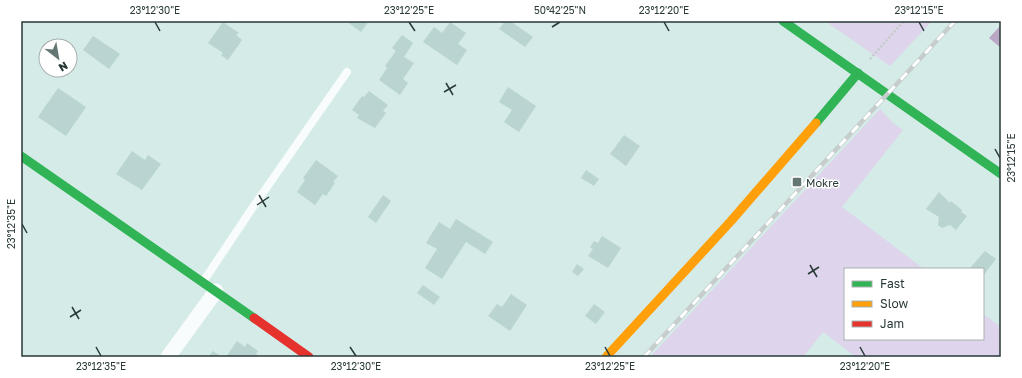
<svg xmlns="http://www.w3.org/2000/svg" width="1022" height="378" font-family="'Golos Text',sans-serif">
<rect width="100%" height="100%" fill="#d4ebe8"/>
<g fill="#ded4eb">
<path d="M 825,21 L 932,21 L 890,66 Z"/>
<path d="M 880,109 L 893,123 L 903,130 L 842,207 L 924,269 L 845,269 L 845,339 L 983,339 L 983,314 L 1001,327 L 1001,357 L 856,357 L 823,332 L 803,357 L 650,357 Z"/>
</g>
<path fill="#baa7c6" d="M 1001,25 L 1001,48 L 989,38 Z"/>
<g fill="#bad4d1">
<path d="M 346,21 L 369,21 L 361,32 Z"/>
<path d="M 505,21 L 510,21 L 533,37 L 525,47 L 499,29 Z"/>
<path d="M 223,22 L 239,33 L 236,35 L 242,40 L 228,60 L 221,55 L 223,53 L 208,43 Z"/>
<path d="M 450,22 L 466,33 L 458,44 L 467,50 L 457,65 L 423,42 L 434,27 L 442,33 Z"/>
<path d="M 402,35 L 413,43 L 404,57 L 414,63 L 403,79 L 408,83 L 400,95 L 379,80 L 387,68 L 385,66 L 396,51 L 392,48 Z"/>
<path d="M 93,36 L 120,54 L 109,69 L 83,50 Z"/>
<path d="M 508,87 L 536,106 L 519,132 L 504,122 L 512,110 L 499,102 Z"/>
<path d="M 58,88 L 86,107 L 66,136 L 38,117 Z"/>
<path d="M 369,91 L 388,105 L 383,111 L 386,113 L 375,128 L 357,118 L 359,115 L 352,110 L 362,96 L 364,97 Z"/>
<path d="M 624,135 L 640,146 L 626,166 L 610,154 Z"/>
<path d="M 132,151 L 145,160 L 148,155 L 161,164 L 142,190 L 116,174 Z"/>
<path d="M 316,160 L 338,176 L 333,182 L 335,183 L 326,196 L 323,194 L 315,205 L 297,192 L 305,180 L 303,178 Z"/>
<path d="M 586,170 L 599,179 L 594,186 L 581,178 Z"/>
<path d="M 939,192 L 950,203 L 951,201 L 962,210 L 961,212 L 967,216 L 956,230 L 950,225 L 942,228 L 938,225 L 939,217 L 926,209 Z"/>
<path d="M 383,195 L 391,201 L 376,223 L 368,217 Z"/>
<path d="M 456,219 L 493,242 L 485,254 L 466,242 L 442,279 L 425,268 L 437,249 L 426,243 L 439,222 L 450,229 Z"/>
<path d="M 602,236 L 621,248 L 608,268 L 588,256 L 593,249 L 590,247 L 594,241 L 598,243 Z"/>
<path d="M 985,251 L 996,259 L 983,276 L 983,269 L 969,269 Z"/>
<path d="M 577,264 L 584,269 L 578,276 L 572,272 Z"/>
<path d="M 423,285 L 440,297 L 434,305 L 417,293 Z"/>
<path d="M 511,294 L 527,305 L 510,331 L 488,316 L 497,304 L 502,307 Z"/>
<path d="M 594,304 L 605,312 L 596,324 L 585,316 Z"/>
<path d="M 237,341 L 245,347 L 247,343 L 258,351 L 256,354 L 260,357 L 226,357 Z"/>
<path d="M 213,351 L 222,357 L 208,357 Z"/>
</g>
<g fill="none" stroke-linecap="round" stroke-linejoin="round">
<path stroke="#c3cbca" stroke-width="2.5" stroke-dasharray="2 2" stroke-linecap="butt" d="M 870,59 L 904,21"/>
<path stroke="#f9fcfc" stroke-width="8" d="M 203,282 L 251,210 L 347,72"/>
<path stroke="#f9fcfc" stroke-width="15" d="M 168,357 L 216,291"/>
<g stroke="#30b455" stroke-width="9">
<path d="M 783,21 L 1001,174"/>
<path d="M 816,123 L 858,73"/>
<path d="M 21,156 L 254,318"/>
</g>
<path stroke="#ff9f0a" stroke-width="9" d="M 606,357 L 731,221 L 816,123"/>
<path stroke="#e5322d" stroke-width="9" d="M 254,318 L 309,357"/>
<g stroke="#c6cdcc" stroke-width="4.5">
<path id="rail" d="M 644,357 L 955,21"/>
</g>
<use href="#rail" stroke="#fff" stroke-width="3" stroke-dasharray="9" stroke-linecap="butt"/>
</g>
<path fill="none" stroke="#283937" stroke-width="1.5" d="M 155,22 L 160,31M 409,22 L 415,31M 664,22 L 669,31M 919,22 L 924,31M 552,27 L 560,22M 446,83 L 453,95M 444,92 L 456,85M 995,149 L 1000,158M 259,195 L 266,207M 257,205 L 269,197M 22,224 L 27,233M 810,265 L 817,277M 808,274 L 819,267M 72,307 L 79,319M 70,317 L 81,310M 96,347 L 101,356M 350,347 L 356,356M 605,347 L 610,356M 860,347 L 865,356"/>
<rect fill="#647775" stroke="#fff" stroke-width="1.5" x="792" y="177" width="10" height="10" rx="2"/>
<g text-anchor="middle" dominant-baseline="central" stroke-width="3" stroke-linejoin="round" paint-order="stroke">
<g font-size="11" fill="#283937" stroke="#fff" text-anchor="start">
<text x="806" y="182">Mokre</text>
</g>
</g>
<rect width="1022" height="378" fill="none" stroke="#ffffff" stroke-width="44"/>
<rect x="844" y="268" width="140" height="72" fill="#ffffff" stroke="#a9b0af"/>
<rect x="852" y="281" width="20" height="6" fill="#30b455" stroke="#a9b0af"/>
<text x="880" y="288" font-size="12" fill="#283937">Fast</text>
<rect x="852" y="301" width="20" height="6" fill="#ff9f0a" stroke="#a9b0af"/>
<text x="880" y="308" font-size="12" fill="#283937">Slow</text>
<rect x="852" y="321" width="20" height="6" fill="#e5322d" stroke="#a9b0af"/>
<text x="880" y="328" font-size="12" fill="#283937">Jam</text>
<g transform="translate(58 58) rotate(149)"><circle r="19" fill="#ffffff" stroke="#a9b0af"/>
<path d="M0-3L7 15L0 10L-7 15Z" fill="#647775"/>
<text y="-6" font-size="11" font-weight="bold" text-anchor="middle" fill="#283937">N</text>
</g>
<rect x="22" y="22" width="978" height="334" fill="none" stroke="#283937" stroke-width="1.5"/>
<g font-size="10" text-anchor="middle" fill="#283937">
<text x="155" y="14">23°12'30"E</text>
<text x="409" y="14">23°12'25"E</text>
<text x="560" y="14">50°42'25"N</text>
<text x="664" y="14">23°12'20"E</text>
<text x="919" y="14">23°12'15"E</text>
<text transform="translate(1011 158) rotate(-90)" y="4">23°12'15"E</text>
<text transform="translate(11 224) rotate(-90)" y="4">23°12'35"E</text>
<text x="101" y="370">23°12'35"E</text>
<text x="356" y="370">23°12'30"E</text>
<text x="610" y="370">23°12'25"E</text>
<text x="865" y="370">23°12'20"E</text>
</g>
</svg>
